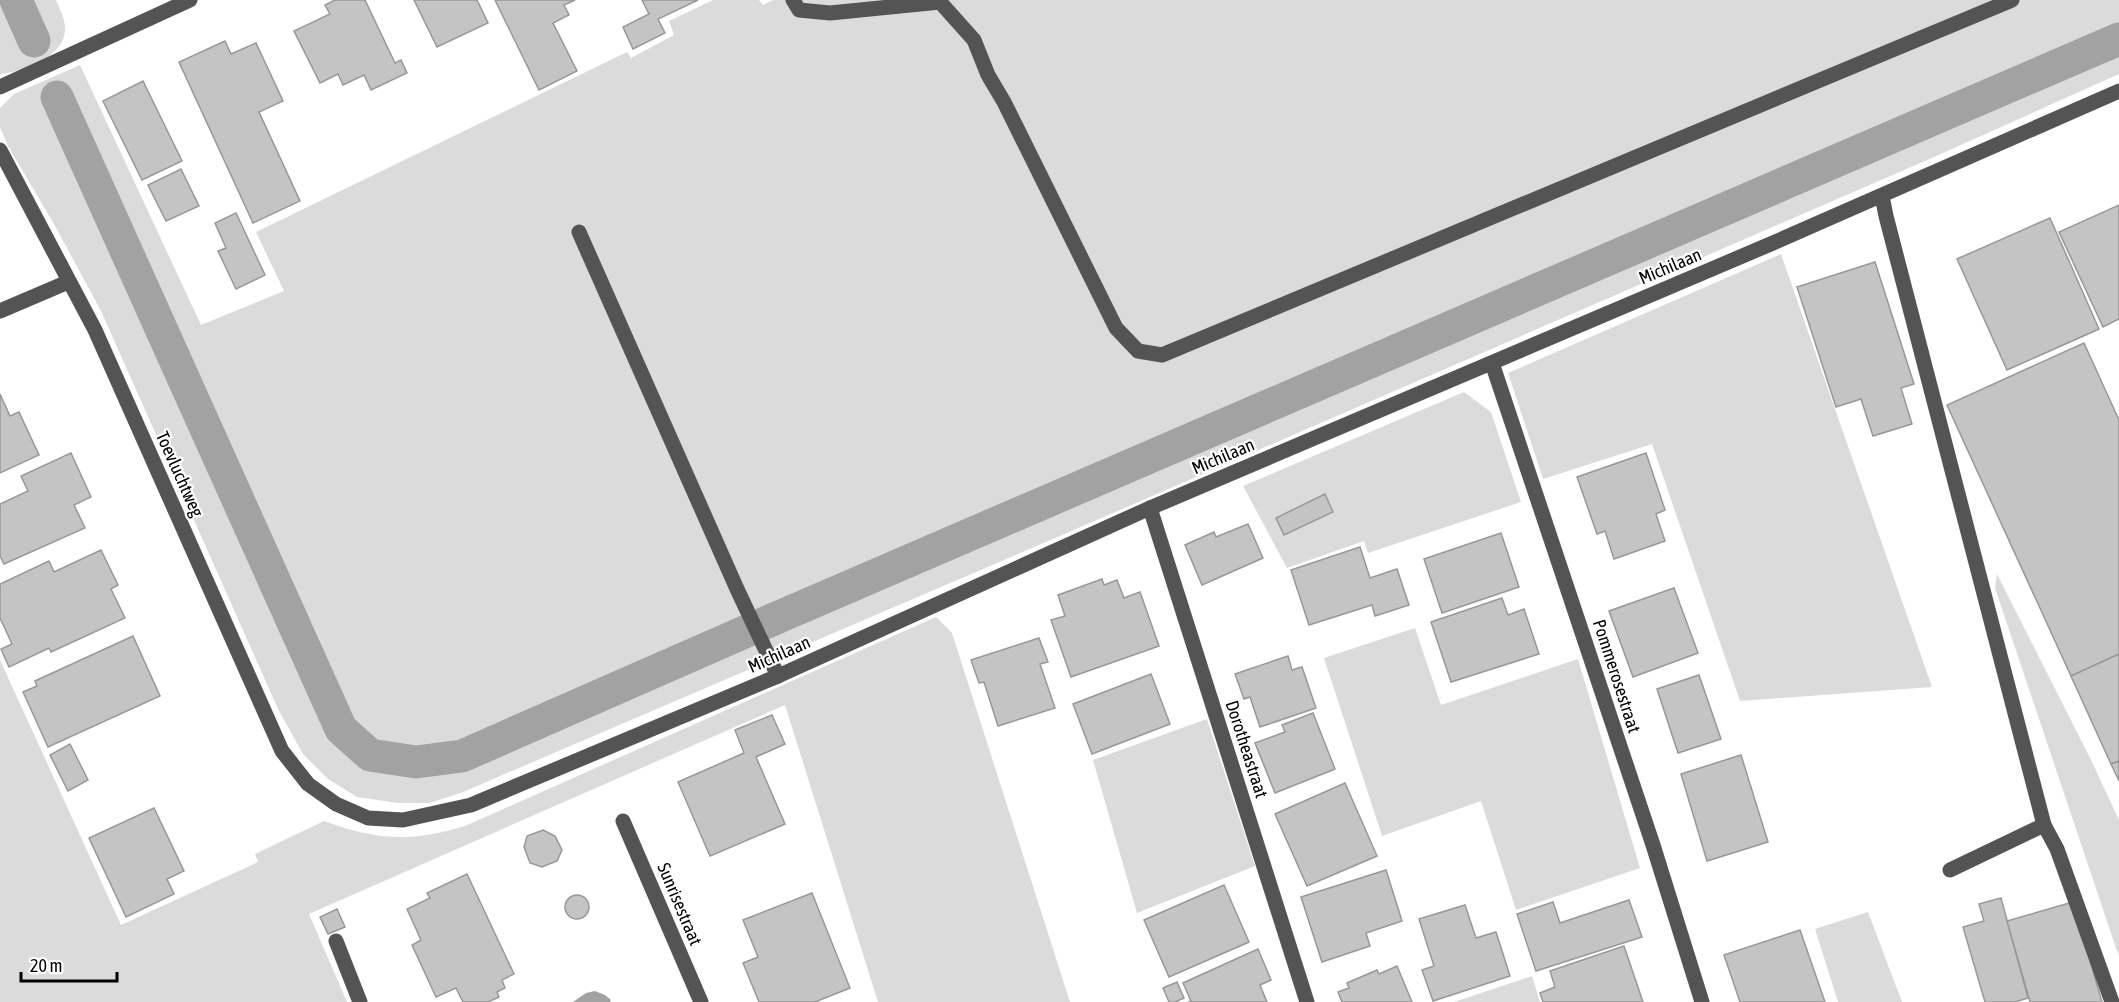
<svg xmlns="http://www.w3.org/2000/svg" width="2119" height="1002" font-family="'Asap Condensed',sans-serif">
<rect width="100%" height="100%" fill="#fff"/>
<g fill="#dbdbdb">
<path d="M 0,0 L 56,0 C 60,10 66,20 65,32 C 62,58 22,72 0,74 Z"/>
<path d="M 713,0 L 759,0 L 763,5 L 773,0 L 2119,0 L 2119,74 L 1934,157 L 1053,539 L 463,792 L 430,803 L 398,803 L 357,797 L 328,779 L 303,754 L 278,709 L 101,311 L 54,224 L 8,146 L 0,127 L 0,108 L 14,94 L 80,65 L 201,325 L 284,291 L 256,232 L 627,52 L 631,58 L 674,35 L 669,21 Z"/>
<path d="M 1781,254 L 1932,687 L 1740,701 L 1652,444 L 1543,479 L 1508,373 Z"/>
<path d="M 1464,392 L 1491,412 L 1521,502 L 1368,553 L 1364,541 L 1287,568 L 1243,486 Z"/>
<path d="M 1997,574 L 2091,760 L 2119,820 L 2119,957 L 1995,588 Z"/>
<path d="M 936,617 L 952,633 L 1070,1002 L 878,1002 L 785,705 L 309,914 L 347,1002 L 0,1002 L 0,660 L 121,925 L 258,862 L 255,854 L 324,821 C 377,841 412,842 465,826 Z"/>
<path d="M 1415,628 L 1441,705 L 1578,659 L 1640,868 L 1516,910 L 1481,801 L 1382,836 L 1324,658 Z"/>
<path d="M 1207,719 L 1255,866 L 1137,913 L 1093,760 Z"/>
<path d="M 1868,912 L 1902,1002 L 1838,1002 L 1815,929 Z"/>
<path d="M 1532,976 L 1540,1002 L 1454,1002 Z"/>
</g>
<path fill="#a2a2a2" d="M 595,991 L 605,995 L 611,1000 L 610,1002 L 573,1002 L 586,993 Z"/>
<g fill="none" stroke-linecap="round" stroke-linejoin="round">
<g stroke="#a2a2a2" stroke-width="33">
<path d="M 16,0 L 34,41"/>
<path d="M 57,97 L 341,729 L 370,755 L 416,762 L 462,756 L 781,616 L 2119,39"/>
</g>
</g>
<g fill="#c4c4c4" stroke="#989898" stroke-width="1.5">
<path d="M 335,0 L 365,0 L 395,63 L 401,60 L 407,73 L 371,90 L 364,75 L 343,85 L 338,74 L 320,83 L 294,31 L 330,14 L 325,5 Z"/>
<path d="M 414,0 L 477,0 L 488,23 L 437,47 Z"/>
<path d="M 495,0 L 575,0 L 564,5 L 569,15 L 553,23 L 577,71 L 539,90 Z"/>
<path d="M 642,0 L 698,0 L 658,19 L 665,33 L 633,49 L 623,27 L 649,14 Z"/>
<path d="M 225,41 L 231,54 L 256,43 L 283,101 L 259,112 L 300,201 L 253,223 L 179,62 Z"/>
<path d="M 143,81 L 182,161 L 142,180 L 103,101 Z"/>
<path d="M 181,169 L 199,206 L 166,221 L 148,185 Z"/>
<path d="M 2119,205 L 2119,319 L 2103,327 L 2059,232 Z"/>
<path d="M 236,213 L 265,275 L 236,289 L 218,251 L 226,248 L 215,223 Z"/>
<path d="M 2050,218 L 2099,329 L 2007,370 L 1957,259 Z"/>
<path d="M 1875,262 L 1914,384 L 1901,388 L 1912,424 L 1873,436 L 1861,399 L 1836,407 L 1797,287 Z"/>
<path d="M 2084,343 L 2119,420 L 2119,654 L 2071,676 L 1947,405 Z"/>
<path d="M 0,394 L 10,416 L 19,412 L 39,455 L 0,473 Z"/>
<path d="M 71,453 L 91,497 L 74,505 L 85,528 L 4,564 L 0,556 L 0,504 L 28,491 L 21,476 Z"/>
<path d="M 1646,453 L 1665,510 L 1656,514 L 1665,541 L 1614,559 L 1605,531 L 1597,534 L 1577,477 Z"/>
<path d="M 1325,494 L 1333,512 L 1284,535 L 1276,518 Z"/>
<path d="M 1248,524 L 1263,558 L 1202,585 L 1185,545 L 1214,532 L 1216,537 Z"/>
<path d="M 1501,533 L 1519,587 L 1442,613 L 1424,559 Z"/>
<path d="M 1360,547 L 1370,578 L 1397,569 L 1409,605 L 1375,616 L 1372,605 L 1309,625 L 1291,570 Z"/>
<path d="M 101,550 L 118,585 L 111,589 L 125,618 L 51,652 L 49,648 L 9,667 L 1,649 L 12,644 L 0,618 L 0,584 L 49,561 L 54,572 Z"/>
<path d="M 1102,579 L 1104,585 L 1117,580 L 1124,598 L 1140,592 L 1159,646 L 1071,677 L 1051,620 L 1065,616 L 1058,595 Z"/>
<path d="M 1674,588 L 1698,653 L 1633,677 L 1609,611 Z"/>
<path d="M 1502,598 L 1508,615 L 1524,609 L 1539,654 L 1451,682 L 1431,622 Z"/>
<path d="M 133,636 L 160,696 L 48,747 L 23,692 L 37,686 L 35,681 Z"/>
<path d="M 1039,638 L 1048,662 L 1040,664 L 1055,708 L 998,726 L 984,682 L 979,683 L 971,660 Z"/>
<path d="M 2119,654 L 2119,761 L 2111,764 L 2071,676 Z"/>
<path d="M 1288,656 L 1292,670 L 1302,667 L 1316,708 L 1260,727 L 1250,697 L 1244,699 L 1235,674 Z"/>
<path d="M 1151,674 L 1170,724 L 1092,754 L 1073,704 Z"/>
<path d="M 1699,675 L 1721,739 L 1678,753 L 1657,689 Z"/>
<path d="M 1313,713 L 1335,769 L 1275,793 L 1255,743 L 1285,732 L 1282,725 Z"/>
<path d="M 772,715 L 785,744 L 756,757 L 785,824 L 710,856 L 678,782 L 744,753 L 735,730 Z"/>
<path d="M 70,744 L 88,780 L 68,791 L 50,755 Z"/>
<path d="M 1741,755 L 1768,842 L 1707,861 L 1681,774 Z"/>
<path d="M 2119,761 L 2119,781 L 2111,764 Z"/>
<path d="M 1345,783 L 1377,856 L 1307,886 L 1275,814 Z"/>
<path d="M 154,808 L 184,871 L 167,879 L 174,894 L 126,917 L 89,838 Z"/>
<path d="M 543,830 L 555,836 L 562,850 L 557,861 L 542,867 L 530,863 L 524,847 L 527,836 Z"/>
<path d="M 1386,870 L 1402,921 L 1366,933 L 1370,946 L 1322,962 L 1301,897 Z"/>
<path d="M 467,874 L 514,974 L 502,980 L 505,988 L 497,992 L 499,997 L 488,1002 L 463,1002 L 456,988 L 436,997 L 412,945 L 421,940 L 407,909 L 430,898 L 427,893 Z"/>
<path d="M 1224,885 L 1249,942 L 1169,977 L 1144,920 Z"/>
<path d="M 812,893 L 850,988 L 815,1002 L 759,1002 L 743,963 L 758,957 L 743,920 Z"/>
<circle cx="577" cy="907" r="12"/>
<path d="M 2001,898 L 2028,998 L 2015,1002 L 1985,1002 L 1963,927 L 1984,921 L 1979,904 Z"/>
<path d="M 1629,900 L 1642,937 L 1536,971 L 1517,914 L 1553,902 L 1560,923 Z"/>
<path d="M 2073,902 L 2102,1002 L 2030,1002 L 2007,921 Z"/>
<path d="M 1465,905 L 1476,938 L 1496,932 L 1510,976 L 1433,1001 L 1422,970 L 1434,966 L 1419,919 Z"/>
<path d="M 337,909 L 345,927 L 328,934 L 320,917 Z"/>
<path d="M 1800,930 L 1825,1002 L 1740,1002 L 1724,955 Z"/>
<path d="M 1624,946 L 1643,1002 L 1543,1002 L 1540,993 L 1555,987 L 1550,971 Z"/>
<path d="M 1258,949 L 1271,980 L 1260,985 L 1267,1002 L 1188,1002 L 1191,1001 L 1183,983 Z"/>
<path d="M 1397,966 L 1412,1002 L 1342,1002 L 1338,992 L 1349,988 L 1347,983 L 1377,970 L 1379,974 Z"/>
<path d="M 1177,982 L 1184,998 L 1175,1002 L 1169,1002 L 1163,988 Z"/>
</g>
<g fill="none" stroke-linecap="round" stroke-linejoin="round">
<g stroke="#545454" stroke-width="15">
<path d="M 793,0 L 799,10 L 830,13 L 940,2 L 974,40 L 988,75 L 1004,102 L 1116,328 L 1138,351 L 1162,355 L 2012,0"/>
<path d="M 0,87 L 190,0"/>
<path d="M 0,150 L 95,330 L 282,751 L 308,784 L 336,804 L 368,818 L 403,820 L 471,805 L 778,676 L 1150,508 L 1773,243 L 2119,91"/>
<path d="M 1882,196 L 1886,216 L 2044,825 L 2057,849 L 2112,1002"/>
<path d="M 579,232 L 737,589 L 778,676"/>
<path d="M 0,311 L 68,282"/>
<path d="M 1492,363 L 1653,845 L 1702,1002"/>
<path d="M 1150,508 L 1307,1002"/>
<path d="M 623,821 L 701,1002"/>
<path d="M 1950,870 L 2044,825"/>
<path d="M 336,941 L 360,1002"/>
</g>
</g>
<g text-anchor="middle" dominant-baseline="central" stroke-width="4.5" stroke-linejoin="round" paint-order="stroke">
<g font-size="18" fill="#000" stroke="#fff">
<text transform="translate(1670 266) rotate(-23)">Michilaan</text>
<text transform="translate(1223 456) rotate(-23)">Michilaan</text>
<text transform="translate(180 474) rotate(66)">Toevluchtweg</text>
<text transform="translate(779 654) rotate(-24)">Michilaan</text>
<text transform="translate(1617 676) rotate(72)">Pommerosestraat</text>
<text transform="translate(1247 749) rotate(72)">Dorotheastraat</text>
<text transform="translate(680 904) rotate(67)">Sunrisestraat</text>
</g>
</g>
<path d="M21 972v9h96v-9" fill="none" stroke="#000000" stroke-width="3"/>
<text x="30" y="972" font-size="18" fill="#000000" stroke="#ffffff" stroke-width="4.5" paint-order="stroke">20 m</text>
</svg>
